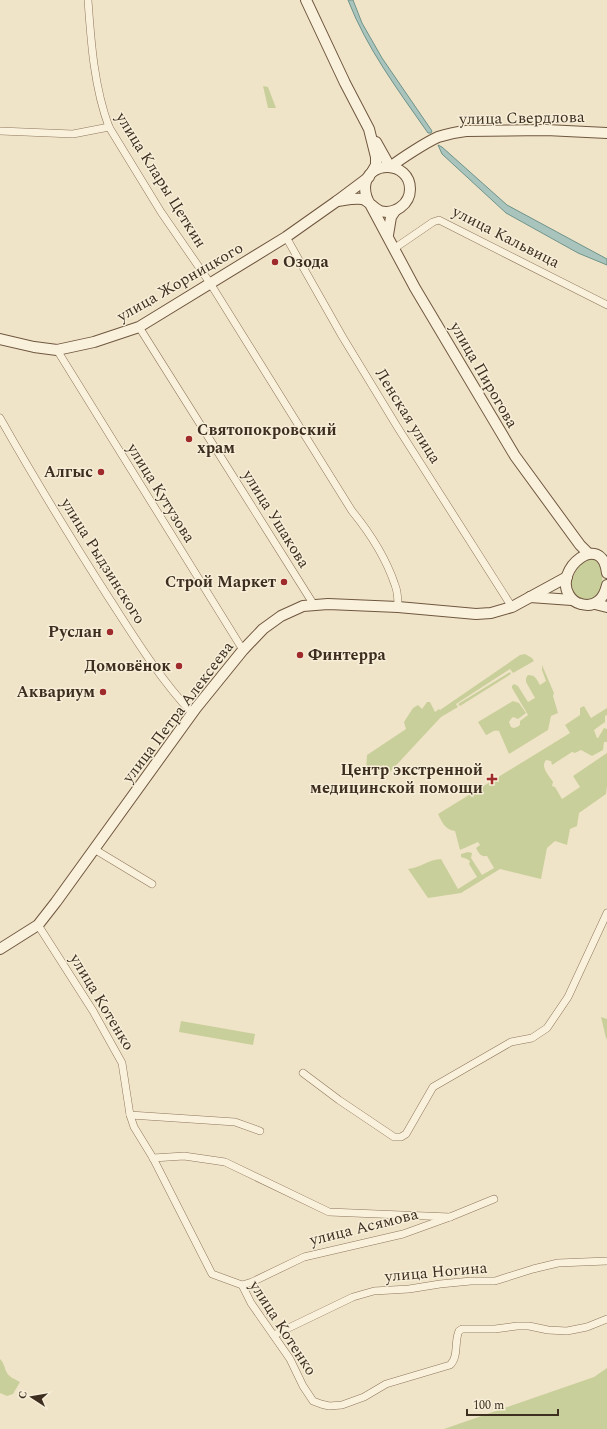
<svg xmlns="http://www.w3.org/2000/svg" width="607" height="1429" font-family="Spectral,serif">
<rect width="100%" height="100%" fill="#f0e4c8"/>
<g fill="#c9cf9b">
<path d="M 263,86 L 268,87 L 276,108 L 268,108 Z"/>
<path d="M 593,558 C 594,558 598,560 598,561 C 601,564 601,569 602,573 C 602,577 603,581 602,585 C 602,596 591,603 580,599 C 564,592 573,572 582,563 C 584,560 590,559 593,558 Z"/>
<path d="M 525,654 L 532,658 L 534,661 L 513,673 L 510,669 L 456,704 L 458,707 L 441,717 L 388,774 L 383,775 L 377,770 L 366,771 L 367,755 L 406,729 L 404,722 L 413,708 L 418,705 L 422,709 L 427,702 L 430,702 L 435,712 L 439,709 L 440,710 L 520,655 Z"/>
<path d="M 542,665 L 554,693 L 553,696 L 558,713 L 551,716 L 548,730 L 509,754 L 499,731 C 494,729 491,733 486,735 L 478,722 L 513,701 L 519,703 L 526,713 L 518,719 L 513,717 L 511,719 L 509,722 L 511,727 L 514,728 L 519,726 L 520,724 L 520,721 L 528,715 L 512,688 L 512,686 L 514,684 L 518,686 L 528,702 L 535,698 L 526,682 L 526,678 L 528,675 C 536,675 537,680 540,685 L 546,681 L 542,670 Z"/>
<path d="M 510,672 L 511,674 L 460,706 L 458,704 Z"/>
<path d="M 584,706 L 591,718 L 607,708 L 607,715 L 605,716 L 605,722 L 594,730 L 597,738 L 598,738 L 604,728 L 607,729 L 607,742 L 604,742 L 603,750 L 592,756 L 581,750 L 575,753 L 572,752 L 552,765 L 551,761 L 546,760 C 540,767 549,775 553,782 L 552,786 L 555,787 L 562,799 L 580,787 L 573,776 L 607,753 L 607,786 L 606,794 L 579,813 L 577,826 L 570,829 L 567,845 L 555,841 L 547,848 L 541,879 L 500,869 L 461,893 L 428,898 L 408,869 C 420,868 429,859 441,859 L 458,889 L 477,877 L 469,864 L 470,861 L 467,859 L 461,857 L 461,854 L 468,852 L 472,853 L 471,858 L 482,875 L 494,868 L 487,856 C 480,857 479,853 476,848 L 480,845 L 478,842 L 460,850 L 455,831 C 445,830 442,822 438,814 L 570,733 L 565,725 L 580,715 L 580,708 Z"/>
<path d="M 601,1017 L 607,1019 L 607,1039 L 606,1038 Z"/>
<path d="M 181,1021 L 255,1034 L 253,1045 L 179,1032 Z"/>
<path d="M 0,1359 C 4,1363 4,1366 6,1371 C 8,1377 15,1379 20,1382 L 13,1394 L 7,1396 L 0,1393 Z"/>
<path d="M 607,1368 L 607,1429 L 444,1429 L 594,1377 Z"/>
</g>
<g fill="#a9c4bc" stroke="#6f938a">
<path d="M 348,0 L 353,0 L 362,23 L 382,58 L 432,131 L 431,133 L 428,133 C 398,90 367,49 348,0 Z"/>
<path d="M 438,145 L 442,147 L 507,205 L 607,259 L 607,265 L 578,253 L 506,213 L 442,154 Z"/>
</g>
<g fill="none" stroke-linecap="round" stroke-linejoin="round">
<g stroke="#8d765c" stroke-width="8">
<g id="street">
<path d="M 88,0 C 91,42 94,87 109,127 L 161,212 L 210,283 L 352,511 C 370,533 386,558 395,585 C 398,592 398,600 398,607"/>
<path d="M 0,131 L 73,134 L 109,127"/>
<path d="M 286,237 L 342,336 L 398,428 L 512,607"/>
<path d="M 395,248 L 433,222 L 439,220 L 607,305"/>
<path d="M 139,327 L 314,605"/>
<path d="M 57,350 L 243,650"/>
<path d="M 0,418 C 34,478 70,537 107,595 C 133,635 159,678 192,713"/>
<path d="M 94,849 L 152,884"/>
<path d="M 38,925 L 93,1011 L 122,1063 L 130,1115 L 134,1127 L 153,1158 L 212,1274 L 242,1285 L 251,1303 L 290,1359 L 303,1386 L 313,1401 L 321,1404 L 329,1406 L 342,1405 L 364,1397 L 386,1384 L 450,1365 C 459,1357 454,1341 459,1331 L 462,1329 L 495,1329 L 517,1326 L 529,1326 L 548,1330 L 567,1331 L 587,1327 L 607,1319"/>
<path d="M 303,1073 L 339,1100 L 394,1137 L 401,1137 L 406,1134 L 433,1087 L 511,1042 L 532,1038 L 547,1028 L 568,997 L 607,913"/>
<path d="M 130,1115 L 235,1122 L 260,1131"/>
<path d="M 153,1158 L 184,1156 L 225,1162 L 329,1212 L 450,1217"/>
<path d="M 242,1285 L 252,1282 L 304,1257 L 403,1234 L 450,1217 L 494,1199"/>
<path d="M 274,1335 L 353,1297 L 374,1291 L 409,1289 L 440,1284 L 471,1281 L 495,1281 L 533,1269 L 558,1263 L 607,1261"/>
</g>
</g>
<g stroke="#6f573f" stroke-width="12">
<g id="secondary">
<path d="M 306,0 L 345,83 L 369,129 L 376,157 L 376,165 L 372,172"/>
<path d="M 376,142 L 390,167"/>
<path d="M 390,167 C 402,158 425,143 438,137 C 447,134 457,132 466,131 L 546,130 L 607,133"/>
<path d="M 337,201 C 345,200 354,198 362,199 C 369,201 373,208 380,211 C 395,215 410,204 410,189 C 410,161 367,159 365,187 C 365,194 366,198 370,204 L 415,288 L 515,456 L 580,545 L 588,553"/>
<path d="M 388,235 L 391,217 L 395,211"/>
<path d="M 0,339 L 34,347 L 57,350 L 94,342 L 139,327 L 286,237 L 337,201 L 369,177"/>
<path d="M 607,573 C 602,530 553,569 569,595 C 572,600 576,603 581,604 C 596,608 604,598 607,585"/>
<path d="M 530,597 L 572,600"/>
<path d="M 595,604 L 607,607"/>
<path d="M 0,949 L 38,925 L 56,902 L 196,708 L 243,650 L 263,629 L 281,616 L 303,606 L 328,604 L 398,607 L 476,614 L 491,613 L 512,607 L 567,577"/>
</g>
</g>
<use href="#street" stroke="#faf1dc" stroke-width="7"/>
<use href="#secondary" stroke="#faf1dc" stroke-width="10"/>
</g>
<g fill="#9e2a2b" stroke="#f7eed8" stroke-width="1.5">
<circle cx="275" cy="262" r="4"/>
<circle cx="189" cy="439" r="4"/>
<circle cx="101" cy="472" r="4"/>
<circle cx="284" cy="582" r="4"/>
<circle cx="110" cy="632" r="4"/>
<circle cx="300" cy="655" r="4"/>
<circle cx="179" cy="666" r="4"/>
<circle cx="103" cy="692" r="4"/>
<path d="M490 773h4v4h4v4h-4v4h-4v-4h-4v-4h4z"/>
</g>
<g text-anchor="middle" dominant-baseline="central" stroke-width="3" stroke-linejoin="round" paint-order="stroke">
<g font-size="16" fill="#3d2e20" stroke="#f7eed8">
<text transform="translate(522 118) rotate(-1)">улица Свердлова</text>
<text transform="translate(161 180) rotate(58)">улица Клары Цеткин</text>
<text transform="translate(506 237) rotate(27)">улица Кальвица</text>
<text transform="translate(180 282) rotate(-30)">улица Жорницкого</text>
<text transform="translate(484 375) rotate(60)">улица Пирогова</text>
<text transform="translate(408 416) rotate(58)">Ленская улица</text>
<text transform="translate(161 493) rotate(58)">улица Кутузова</text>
<text transform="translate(276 519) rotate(58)">улица Ушакова</text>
<text transform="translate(103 561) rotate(58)">улица Рыдзинского</text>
<text transform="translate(178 712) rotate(-53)">улица Петра Алексеева</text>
<text transform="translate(102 1002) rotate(59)">улица Котенко</text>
<text transform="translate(364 1227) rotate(-14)">улица Асямова</text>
<text transform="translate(436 1272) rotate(-5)">улица Ногина</text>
<text transform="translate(283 1328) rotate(57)">улица Котенко</text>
</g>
<g font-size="16" font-weight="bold" fill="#3d2e20" stroke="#f7eed8" text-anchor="end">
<text x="283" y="262" text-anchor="start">Озода</text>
<text x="197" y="430" text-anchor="start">Святопокровский<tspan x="197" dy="18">храм</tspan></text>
<text x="93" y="472">Алгыс</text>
<text x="276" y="582">Строй Маркет</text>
<text x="102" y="632">Руслан</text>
<text x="308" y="655" text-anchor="start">Финтерра</text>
<text x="171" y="666">Домовёнок</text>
<text x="95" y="692">Аквариум</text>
<text x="483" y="770">Центр экстренной<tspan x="483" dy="18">медицинской помощи</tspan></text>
</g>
</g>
<g transform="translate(32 1397) rotate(282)" stroke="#f7eed8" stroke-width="3" paint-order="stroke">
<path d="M0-3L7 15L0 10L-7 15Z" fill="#3d2e20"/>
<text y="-6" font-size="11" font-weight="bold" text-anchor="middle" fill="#3d2e20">С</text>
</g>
<path d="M467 1409v6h91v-6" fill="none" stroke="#3d2e20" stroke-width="2"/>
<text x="473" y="1409" font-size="12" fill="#3d2e20" stroke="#f7eed8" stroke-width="3" paint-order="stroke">100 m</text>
</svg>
